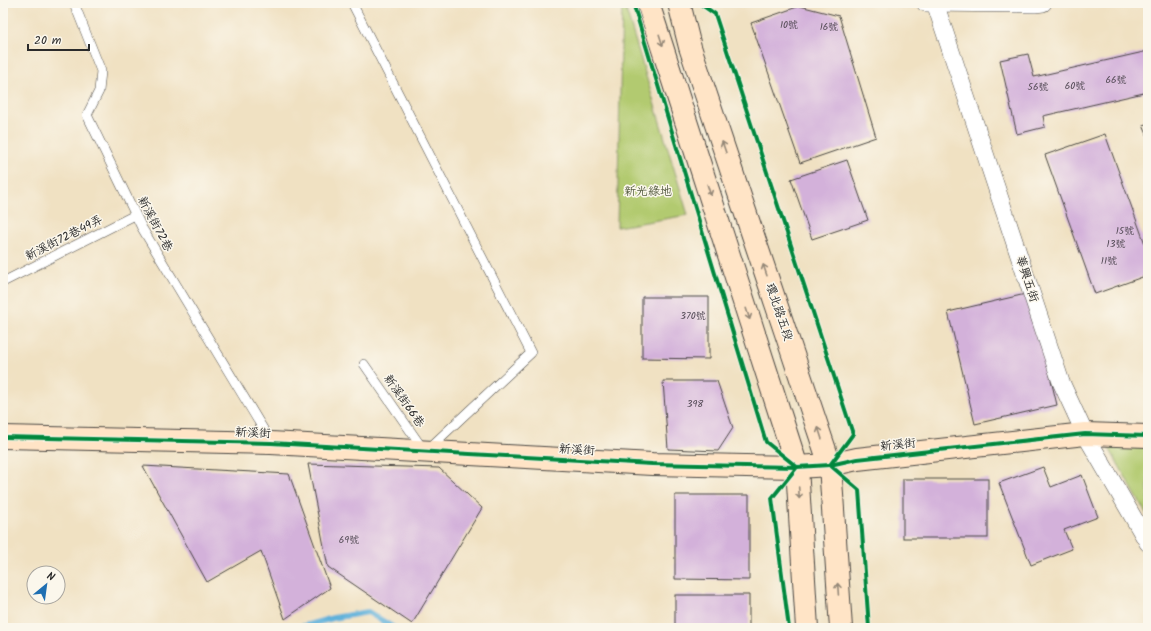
<svg xmlns="http://www.w3.org/2000/svg" width="1151" height="631" font-family="Kalam,'LXGW WenKai TC',sans-serif">
<rect width="100%" height="100%" fill="#fbf7ec"/>
<filter id="ink" filterUnits="userSpaceOnUse"><feTurbulence type="fractalNoise" baseFrequency=".025" numOctaves="2"/><feDisplacementMap in="SourceGraphic" scale="8" xChannelSelector="R" yChannelSelector="G"/><feConvolveMatrix kernelMatrix="1 2 1 2 8 2 1 2 1" color-interpolation-filters="sRGB"/></filter>
<filter id="wash" filterUnits="userSpaceOnUse"><feTurbulence type="fractalNoise" baseFrequency=".012" numOctaves="4" result="noise"/><feDisplacementMap in="SourceGraphic" scale="16" xChannelSelector="R" yChannelSelector="G"/><feGaussianBlur stdDeviation="0.9" result="paint"/><feColorMatrix in="noise" values="0 0 0 0 0 0 0 0 0 0 0 0 0 0 0 0 0 1.4 0 .05"/><feComposite in="paint" operator="in"/></filter>
<g filter="url(#wash)">
<rect width="100%" height="100%" fill="#f0e1c2"/>
<g fill="#b2ca70" stroke="#6e7a4e">
<path d="M 622,3 L 624,3 L 688,215 L 617,227 Z"/>
<path d="M 1105,441 L 1148,448 L 1148,517 Z"/>
</g>
<g fill="none" stroke-linecap="round" stroke-linejoin="round">
<path stroke="#5eb1da" stroke-width="6" d="M 298,628 L 333,618 L 368,612 L 394,628"/>
</g>
<g id="blocks">
<g fill="#d3b1da">
<path d="M 800,6 L 839,16 L 876,137 L 800,163 L 751,23 Z"/>
<path d="M 1148,51 L 1148,92 L 1043,116 L 1045,127 L 1017,134 L 1000,60 L 1028,54 L 1034,77 Z"/>
<path d="M 1148,123 L 1148,137 L 1143,125 Z"/>
<path d="M 1105,134 L 1148,252 L 1148,275 L 1095,294 L 1045,155 Z"/>
<path d="M 847,160 L 868,220 L 812,239 L 791,179 Z"/>
<path d="M 1030,293 L 1057,405 L 975,424 L 948,312 Z"/>
<path d="M 642,297 L 709,297 L 709,359 L 642,358 Z"/>
<path d="M 663,381 L 717,381 L 733,428 L 718,451 L 668,449 Z"/>
<path d="M 308,464 L 439,468 L 482,508 L 412,624 L 328,567 Z"/>
<path d="M 143,466 L 289,474 L 330,588 L 285,619 L 261,551 L 207,582 Z"/>
<path d="M 1043,467 L 1051,487 L 1082,475 L 1098,517 L 1064,530 L 1072,549 L 1031,565 L 999,483 Z"/>
<rect x="903" y="479" width="85" height="59"/>
<path d="M 675,495 L 749,495 L 749,580 L 675,579 Z"/>
<rect x="675" y="595" width="74" height="33"/>
</g>
</g>
</g>
<g filter="url(#ink)">
<use href="#blocks" fill-opacity="0" stroke="#494642" stroke-width="1"/>
<g fill="none" stroke-linecap="round" stroke-linejoin="round">
<g stroke="#494642" stroke-width="10">
<g id="lane">
<path d="M 74,3 L 101,71 L 99,91 L 87,115 L 142,228 L 271,442"/>
<path d="M 352,3 L 531,353 L 425,452 L 364,364"/>
<path d="M 3,282 L 135,215"/>
</g>
</g>
<g stroke="#494642" stroke-width="18">
<g id="street">
<path d="M 925,3 L 1035,4 L 1043,3"/>
<path d="M 935,3 L 1061,382 L 1085,434 L 1148,543"/>
</g>
</g>
<g stroke="#494642" stroke-width="24">
<g id="secondary">
<path d="M 648,3 L 797,467 L 807,628"/>
<path d="M 679,3 L 690,47 L 830,465 L 841,628"/>
<path d="M 3,437 L 271,443 L 652,464 L 797,467 L 830,465 L 857,459 L 1085,434 L 1148,436"/>
</g>
</g>
<use href="#lane" stroke="#fff" stroke-width="9"/>
<use href="#street" stroke="#fff" stroke-width="17"/>
<use href="#secondary" stroke="#ffe4c6" stroke-width="22"/>
<g stroke="#fbf7ec" stroke-width="6">
<g id="cycleway">
<path d="M 633,3 L 766,442 L 797,467 L 772,498 L 789,628"/>
<path d="M 699,3 L 715,14 L 853,434 L 830,465 L 859,490 L 869,628"/>
<path d="M 3,437 L 271,443 L 652,464 L 797,467 L 830,465 L 857,459 L 1085,434 L 1148,436"/>
</g>
</g>
<use href="#cycleway" stroke="#00873e" stroke-width="4"/>
</g>
<defs><path id="oneway-shaft" d="M-6 0H5M1.5-3L5.5 0L1.5 3" fill="none" stroke-width="1.6" stroke-linecap="round" stroke-linejoin="round"/></defs>
<g stroke="#958878">
<use href="#oneway-shaft" transform="translate(661 40) rotate(72)"/>
<use href="#oneway-shaft" transform="translate(724 147) rotate(-109)"/>
<use href="#oneway-shaft" transform="translate(709 190) rotate(72)"/>
<use href="#oneway-shaft" transform="translate(765 270) rotate(-109)"/>
<use href="#oneway-shaft" transform="translate(748 314) rotate(72)"/>
<use href="#oneway-shaft" transform="translate(820 433) rotate(-108)"/>
<use href="#oneway-shaft" transform="translate(799 493) rotate(87)"/>
<use href="#oneway-shaft" transform="translate(838 589) rotate(-94)"/>
</g>
</g>
<g text-anchor="middle" dominant-baseline="central" stroke-width="3" stroke-linejoin="round" paint-order="stroke">
<g font-size="10" fill="#554c57">
<text x="789" y="25">10號</text>
<text x="829" y="27">16號</text>
<text x="1116" y="80">66號</text>
<text x="1075" y="86">60號</text>
<text x="1038" y="87">56號</text>
<text x="1125" y="231">15號</text>
<text x="1116" y="244">13號</text>
<text x="1109" y="261">11號</text>
<text x="693" y="316">370號</text>
<text x="695" y="404">398</text>
<text x="349" y="540">69號</text>
</g>
<g font-size="12" fill="#545b40" stroke="#fbf7ec">
<text x="648" y="191">新光綠地</text>
</g>
<g font-size="12" fill="#2b2b2b" stroke="#fbf7ec">
<text transform="translate(155 224) rotate(62)">新溪街72巷</text>
<text transform="translate(64 238) rotate(-27)">新溪街72巷49弄</text>
<text transform="translate(1027 279) rotate(72)">華興五街</text>
<text transform="translate(779 312) rotate(71)">環北路五段</text>
<text transform="translate(404 401) rotate(55)">新溪街66巷</text>
<text transform="translate(253 433) rotate(2)">新溪街</text>
<text transform="translate(898 445) rotate(-6)">新溪街</text>
<text transform="translate(577 450) rotate(3)">新溪街</text>
</g>
</g>
<rect width="1151" height="631" fill="none" stroke="#fbf7ec" stroke-width="16"/>
<g transform="translate(46 585) rotate(29)"><circle r="19" fill="#fbf7ec" stroke="#a8a59f"/>
<path d="M0-3L7 15L0 10L-7 15Z" fill="#1f6fb2"/>
<text y="-6" font-size="11" font-weight="bold" text-anchor="middle" fill="#2b2b2b">N</text>
</g>
<path d="M28 44v6h61v-6" fill="none" stroke="#2b2b2b" stroke-width="2"/>
<text x="34" y="44" font-size="12" fill="#2b2b2b" stroke="#fbf7ec" stroke-width="3" paint-order="stroke">20 m</text>
</svg>
